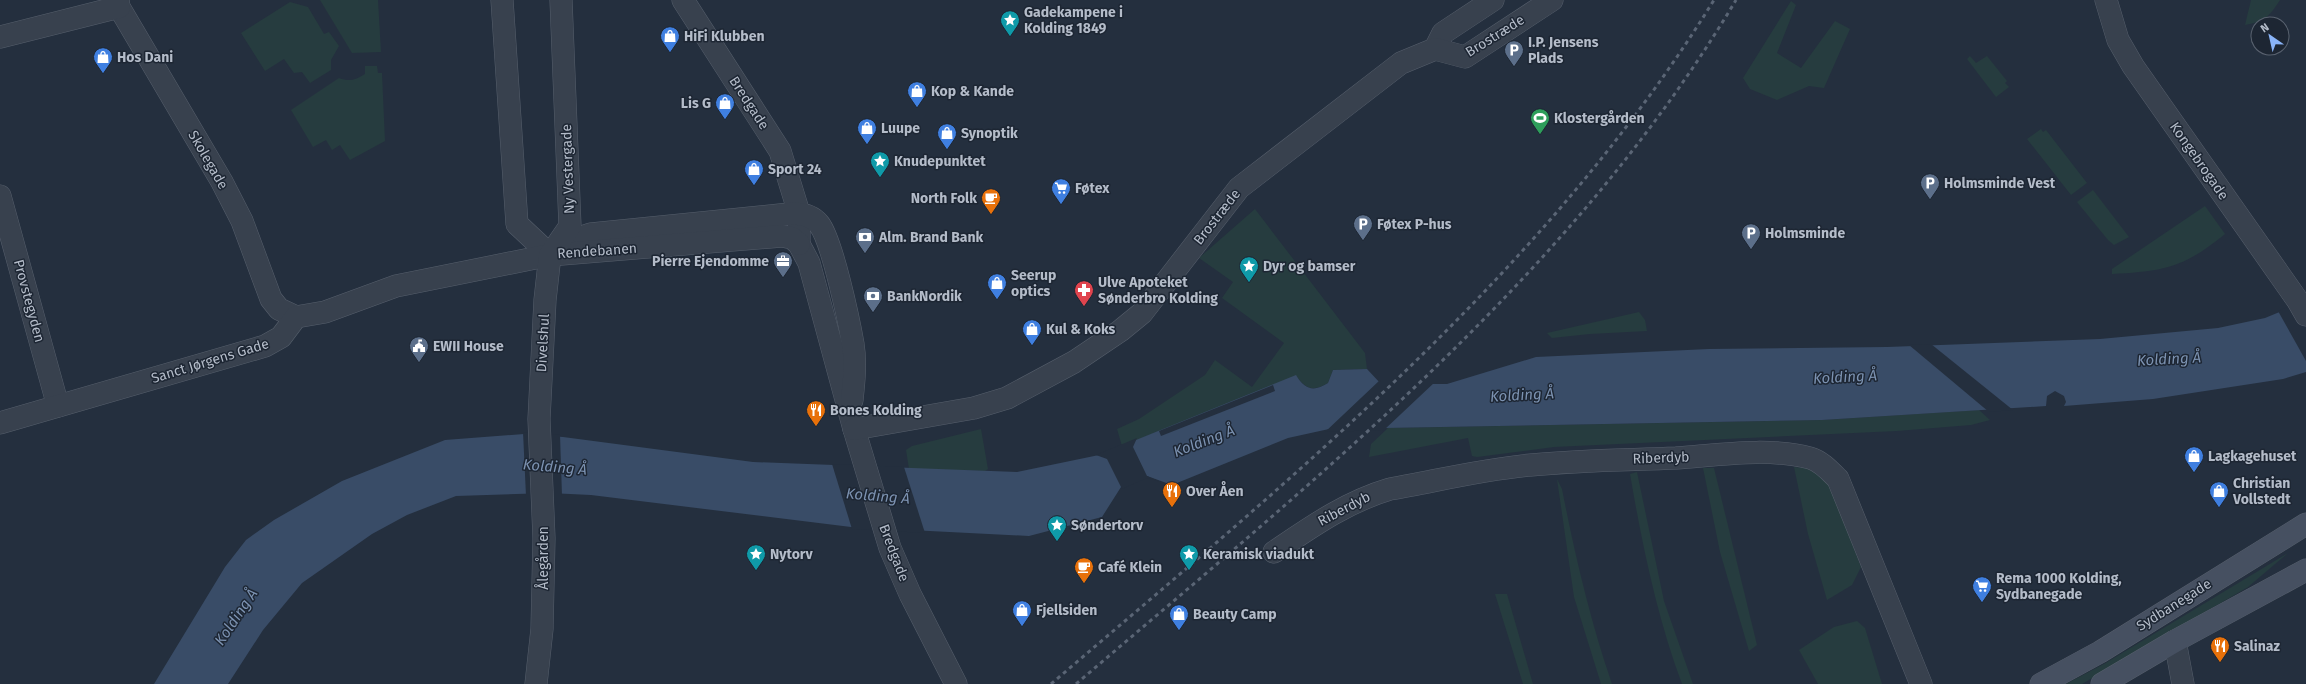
<svg xmlns="http://www.w3.org/2000/svg" width="2306" height="684" font-family="'Fira Sans',sans-serif">
<rect width="100%" height="100%" fill="#242f3e"/>
<g fill="#263c3f">
<path d="M 320,0 L 378,0 L 381,52 L 352,53 Z"/>
<path d="M 2251,0 L 2280,0 C 2269,17 2265,21 2245,25 Z"/>
<path d="M 1791,1 L 1796,5 L 1777,53 L 1801,68 L 1835,21 L 1850,29 L 1824,88 L 1809,86 L 1777,100 L 1750,89 L 1743,78 Z"/>
<path d="M 290,2 L 308,7 L 324,34 L 329,32 L 339,46 L 331,60 L 331,70 L 310,83 L 302,72 L 294,73 L 284,59 L 265,71 L 241,33 Z"/>
<path d="M 1970,56 L 1976,63 L 1987,56 L 2007,81 L 2005,83 L 2009,87 L 1996,97 L 1967,59 Z"/>
<path d="M 365,66 L 377,66 L 378,73 L 382,73 L 385,141 L 350,160 L 340,145 L 332,150 L 326,140 L 313,147 L 291,110 L 339,78 C 349,82 356,80 365,74 Z"/>
<path d="M 2041,129 L 2043,132 L 2046,130 L 2087,183 L 2071,195 L 2027,139 Z"/>
<path d="M 2093,190 L 2129,237 L 2114,245 L 2108,240 L 2077,202 Z"/>
<path d="M 2205,206 L 2225,234 C 2183,268 2165,271 2112,274 L 2112,269 Z"/>
<path d="M 1255,209 L 1365,353 L 1367,369 L 1333,370 L 1328,383 C 1313,392 1306,389 1296,376 L 1122,446 L 1117,429 L 1139,419 L 1205,375 L 1215,360 L 1252,387 L 1284,343 L 1222,298 L 1233,282 L 1199,258 Z"/>
<path d="M 1639,312 L 1645,320 L 1647,331 L 1590,334 L 1552,338 L 1547,333 Z"/>
<path d="M 1979,410 L 1990,420 L 1971,425 L 1897,431 L 1554,447 L 1477,457 L 1472,456 L 1468,438 L 1369,457 L 1371,444 L 1388,428 L 1822,420 Z"/>
<path d="M 981,429 L 988,469 L 985,471 L 909,469 L 906,450 L 912,446 Z"/>
<path d="M 1794,467 L 1813,469 L 1829,482 L 1861,567 L 1852,585 L 1827,600 L 1808,534 Z"/>
<path d="M 1703,468 L 1714,468 L 1757,645 L 1749,651 L 1720,552 Z"/>
<path d="M 1637,472 L 1664,601 L 1693,684 L 1682,684 C 1657,617 1642,544 1630,474 Z"/>
<path d="M 1557,479 L 1562,489 C 1575,555 1590,620 1612,684 L 1601,684 L 1574,597 Z"/>
<path d="M 2288,553 L 2248,587 L 2082,684 L 2066,684 L 2104,664 Z"/>
<path d="M 1495,594 L 1507,594 L 1533,684 L 1523,684 Z"/>
<path d="M 1857,621 L 1865,628 L 1882,684 L 1818,684 L 1799,650 L 1834,627 Z"/>
</g>
<path fill="#394c67" d="M 2306,301 L 2306,372 L 2283,379 L 2153,399 L 2064,406 L 2066,402 L 2064,396 L 2055,391 L 2047,396 L 2046,406 L 1822,420 L 1329,429 L 1288,438 L 1172,485 L 1147,476 L 1121,487 L 1102,517 L 1029,536 L 851,527 L 591,495 L 549,493 L 456,496 L 407,515 L 372,534 L 302,583 L 263,630 L 228,684 L 154,684 L 225,567 L 246,540 L 274,520 L 342,481 L 445,440 L 524,434 L 563,437 L 753,462 L 1017,472 L 1099,455 L 1296,375 C 1305,390 1314,392 1328,383 L 1333,370 L 1367,369 L 1381,384 L 1447,384 L 1536,357 L 1709,349 L 1887,347 L 2100,339 L 2218,328 L 2265,318 Z"/>
<g fill="#242f3e">
<path d="M 2306,299 L 2306,361 L 2278,311 Z"/>
<path d="M 1931,344 L 2013,410 L 1989,412 L 1909,345 Z"/>
<path d="M 1380,380 L 1381,382 L 1435,382 L 1384,430 L 1325,432 Z"/>
<path d="M 1273,385 L 1275,391 L 1161,436 L 1159,431 Z"/>
<path d="M 523,432 L 560,435 L 562,496 L 526,496 Z"/>
<path d="M 1137,438 L 1133,447 L 1147,476 L 1161,482 L 1147,478 L 1122,489 L 1107,459 L 1096,455 Z"/>
<path d="M 832,464 L 904,467 L 925,533 L 852,529 Z"/>
</g>
<g fill="none" stroke-linecap="round" stroke-linejoin="round">
<g stroke="#565f6c" stroke-width="23">
<g id="minor">
<path d="M 118,0 L 119,7 L 222,182 L 242,221 L 271,299 L 279,309 L 296,317"/>
<path d="M 502,0 L 517,224 L 550,255"/>
<path d="M 683,0 L 780,151 L 799,213 L 799,244 L 809,263 L 854,429 L 890,548 L 910,594 L 956,684"/>
<path d="M 2106,0 L 2118,40 L 2133,66 L 2298,301 L 2306,315"/>
<path d="M 0,37 L 119,7"/>
<path d="M 1435,49 L 1443,33 L 1493,0"/>
<path d="M 0,196 L 58,406"/>
<path d="M 555,252 L 585,236 L 591,234 L 789,214 C 800,213 811,214 819,224 C 832,240 849,321 853,344 C 856,363 854,381 852,400"/>
<path d="M 0,423 L 265,346 L 281,337 L 296,317 L 325,312 L 396,286 L 550,255 L 782,236 L 792,238 L 799,244"/>
<path d="M 854,429 L 974,408 L 1007,398 L 1074,362 L 1120,331 L 1142,313 L 1239,188 L 1401,63 L 1435,49 L 1465,57 L 1552,0"/>
<path d="M 1274,552 C 1311,527 1346,502 1390,489 C 1436,481 1484,469 1531,465 C 1579,460 1628,460 1676,458 C 1718,455 1769,447 1810,458 C 1821,461 1830,471 1838,479 L 1921,684"/>
<path d="M 2175,641 L 2183,684"/>
<path d="M 536,684 L 542,629 L 544,538 L 539,419 L 545,300 L 550,255 L 570,226 L 561,0"/>
</g>
</g>
<g stroke="#565f6c" stroke-width="23">
<g id="secondary">
<path d="M 2041,684 L 2100,652 L 2306,524"/>
<path d="M 2102,684 L 2175,641 L 2306,570"/>
</g>
</g>
<use href="#minor" stroke="#38414e" stroke-width="22"/>
<use href="#secondary" stroke="#465061" stroke-width="22"/>
<g stroke="#5a6575" stroke-width="3" stroke-dasharray="4 4" stroke-linecap="butt">
<path d="M 1051,684 C 1292,478 1545,273 1714,0"/>
<path d="M 1076,684 C 1317,478 1571,276 1736,0"/>
</g>
</g>
<defs>
<g id="sight-pin" transform="scale(1)"><path d="M0 17L-7.5 6A9.5 9.5 0 1 1 7.5 6Z" fill="#0f9aa8" stroke="#1d2633"/><path d="M0-6L1.8-2.2L6-1.7L2.9 1.2L3.7 5.4L0 3.3L-3.7 5.4L-2.9 1.2L-6-1.7L-1.8-2.2Z" fill="#fff"/></g>
<g id="shop-pin" transform="scale(1)"><path d="M0 17L-7.5 6A9.5 9.5 0 1 1 7.5 6Z" fill="#3f7fe0" stroke="#1d2633"/><path d="M-5-2.5h2.3a2.7 3.5 0 0 1 5.4 0H5L5.5 6h-11ZM-1.5-2.5h3a1.5 2.3 0 0 0-3 0Z" fill="#fff"/></g>
<g id="parking-pin" transform="scale(1)"><path d="M0 17L-7.5 6A9.5 9.5 0 1 1 7.5 6Z" fill="#5c6f8a" stroke="#1d2633"/><path d="M-3.5-5.5H1a3.5 3.5 0 0 1 0 7H-1V5.5H-3.5ZM-1-3.4V-.6H.8a1.4 1.4 0 0 0 0-2.8Z" fill="#fff"/></g>
<g id="stadium-pin" transform="scale(1)"><path d="M0 17L-7.5 6A9.5 9.5 0 1 1 7.5 6Z" fill="#2e9e5b" stroke="#1d2633"/><path d="M0-5a6.5 5 0 1 0 0 10a6.5 5 0 1 0 0-10ZM-3.5-1.8h7v3.6h-7Z" fill="#fff"/></g>
<g id="supermarket-pin" transform="scale(1)"><path d="M0 17L-7.5 6A9.5 9.5 0 1 1 7.5 6Z" fill="#3f7fe0" stroke="#1d2633"/><path d="M-6-5.5h2.5l.6 2H6L4.5 2H-2.5L-4.4-4H-6ZM-1.5 3.2a1.3 1.3 0 1 0 .1 0ZM3 3.2a1.3 1.3 0 1 0 .1 0Z" fill="#fff"/></g>
<g id="cafe-pin" transform="scale(1)"><path d="M0 17L-7.5 6A9.5 9.5 0 1 1 7.5 6Z" fill="#e8710a" stroke="#1d2633"/><path d="M-5.5-4.5H6V0H3Q3 3.5 0 3.5H-2.5Q-5.5 3.5-5.5 0ZM3-3.2v2h1.7v-2ZM-6 4.5H4V6H-6Z" fill="#fff"/></g>
<g id="bank-pin" transform="scale(1)"><path d="M0 17L-7.5 6A9.5 9.5 0 1 1 7.5 6Z" fill="#5c6f8a" stroke="#1d2633"/><path d="M-6-4H6V4H-6ZM0-2.3a2.3 2.3 0 1 0 0 4.6a2.3 2.3 0 1 0 0-4.6Z" fill="#fff"/></g>
<g id="office-pin" transform="scale(1)"><path d="M0 17L-7.5 6A9.5 9.5 0 1 1 7.5 6Z" fill="#5c6f8a" stroke="#1d2633"/><path d="M-6-3h4V-5.5h4V-3h4V5H-6ZM-1-4.5V-3h2v-1.5ZM-6 0V1H6V0Z" fill="#fff"/></g>
<g id="pharmacy-pin" transform="scale(1)"><path d="M0 17L-7.5 6A9.5 9.5 0 1 1 7.5 6Z" fill="#e0444e" stroke="#1d2633"/><path d="M-2-6h4v4h4v4h-4v4h-4v-4h-4v-4h4Z" fill="#fff"/></g>
<g id="civic-pin" transform="scale(1)"><path d="M0 17L-7.5 6A9.5 9.5 0 1 1 7.5 6Z" fill="#5c6f8a" stroke="#1d2633"/><path d="M-.6-6.5H3V-4.5H.6V-3L4-1V1h2V6H-6V1h2V-1L-.6-3ZM-1.2 2.5V6h2.4V2.5Z" fill="#fff"/></g>
<g id="restaurant-pin" transform="scale(1)"><path d="M0 17L-7.5 6A9.5 9.5 0 1 1 7.5 6Z" fill="#e8710a" stroke="#1d2633"/><path d="M-5-6h1v4h1v-4h1v4h1v-4h1v5L-1.5 .5V6h-2V.5L-5-1ZM5-6V6H3V1.5H1.5Q1.5-4 5-6Z" fill="#fff"/></g>
</defs>
<g fill-rule="evenodd">
<use href="#sight-pin" x="1010" y="20"/>
<use href="#shop-pin" x="670" y="36"/>
<use href="#parking-pin" x="1514" y="50"/>
<use href="#shop-pin" x="103" y="57"/>
<use href="#shop-pin" x="917" y="91"/>
<use href="#shop-pin" x="725" y="103"/>
<use href="#stadium-pin" x="1540" y="118"/>
<use href="#shop-pin" x="867" y="128"/>
<use href="#shop-pin" x="947" y="133"/>
<use href="#sight-pin" x="880" y="161"/>
<use href="#shop-pin" x="754" y="169"/>
<use href="#parking-pin" x="1930" y="183"/>
<use href="#supermarket-pin" x="1061" y="188"/>
<use href="#cafe-pin" x="991" y="198"/>
<use href="#parking-pin" x="1363" y="224"/>
<use href="#parking-pin" x="1751" y="233"/>
<use href="#bank-pin" x="865" y="237"/>
<use href="#office-pin" x="783" y="261"/>
<use href="#sight-pin" x="1249" y="266"/>
<use href="#shop-pin" x="997" y="283"/>
<use href="#pharmacy-pin" x="1084" y="290"/>
<use href="#bank-pin" x="873" y="296"/>
<use href="#shop-pin" x="1032" y="329"/>
<use href="#civic-pin" x="419" y="346"/>
<use href="#restaurant-pin" x="816" y="410"/>
<use href="#shop-pin" x="2194" y="456"/>
<use href="#restaurant-pin" x="1172" y="491"/>
<use href="#shop-pin" x="2219" y="491"/>
<use href="#sight-pin" x="1057" y="525"/>
<use href="#sight-pin" x="756" y="554"/>
<use href="#sight-pin" x="1189" y="554"/>
<use href="#cafe-pin" x="1084" y="567"/>
<use href="#supermarket-pin" x="1982" y="586"/>
<use href="#shop-pin" x="1022" y="610"/>
<use href="#shop-pin" x="1179" y="614"/>
<use href="#restaurant-pin" x="2220" y="646"/>
</g>
<g text-anchor="middle" dominant-baseline="central" stroke-width="3" stroke-linejoin="round" paint-order="stroke">
<g font-size="14" font-weight="bold" fill="#b4bcc9" stroke="#1d2633" text-anchor="start">
<text x="1024" y="12">Gadekampene i<tspan x="1024" dy="16">Kolding 1849</tspan></text>
<text x="684" y="36">HiFi Klubben</text>
<text x="1528" y="42">I.P. Jensens<tspan x="1528" dy="16">Plads</tspan></text>
<text x="117" y="57">Hos Dani</text>
<text x="931" y="91">Kop &amp; Kande</text>
<text x="711" y="103" text-anchor="end">Lis G</text>
<text x="1554" y="118">Klostergården</text>
<text x="881" y="128">Luupe</text>
<text x="961" y="133">Synoptik</text>
<text x="894" y="161">Knudepunktet</text>
<text x="768" y="169">Sport 24</text>
<text x="1944" y="183">Holmsminde Vest</text>
<text x="1075" y="188">Føtex</text>
<text x="977" y="198" text-anchor="end">North Folk</text>
<text x="1377" y="224">Føtex P-hus</text>
<text x="1765" y="233">Holmsminde</text>
<text x="879" y="237">Alm. Brand Bank</text>
<text x="769" y="261" text-anchor="end">Pierre Ejendomme</text>
<text x="1263" y="266">Dyr og bamser</text>
<text x="1011" y="275">Seerup<tspan x="1011" dy="16">optics</tspan></text>
<text x="1098" y="282">Ulve Apoteket<tspan x="1098" dy="16">Sønderbro Kolding</tspan></text>
<text x="887" y="296">BankNordik</text>
<text x="1046" y="329">Kul &amp; Koks</text>
<text x="433" y="346">EWII House</text>
<text x="830" y="410">Bones Kolding</text>
<text x="2208" y="456">Lagkagehuset</text>
<text x="2233" y="483">Christian<tspan x="2233" dy="16">Vollstedt</tspan></text>
<text x="1186" y="491">Over Åen</text>
<text x="1071" y="525">Søndertorv</text>
<text x="770" y="554">Nytorv</text>
<text x="1203" y="554">Keramisk viadukt</text>
<text x="1098" y="567">Café Klein</text>
<text x="1996" y="578">Rema 1000 Kolding,<tspan x="1996" dy="16">Sydbanegade</tspan></text>
<text x="1036" y="610">Fjellsiden</text>
<text x="1193" y="614">Beauty Camp</text>
<text x="2234" y="646">Salinaz</text>
</g>
<g font-size="14" fill="#b4bcc9" stroke="#1d2633">
<text transform="translate(1495 36) rotate(-32)">Brostræde</text>
<text transform="translate(749 103) rotate(57)">Bredgade</text>
<text transform="translate(208 160) rotate(60)">Skolegade</text>
<text transform="translate(2199 161) rotate(55)">Kongebrogade</text>
<text transform="translate(568 169) rotate(-92)">Ny Vestergade</text>
<text transform="translate(1217 217) rotate(-52)">Brostræde</text>
<text transform="translate(597 251) rotate(-4)">Rendebanen</text>
<text transform="translate(29 301) rotate(75)">Provstegyden</text>
<text transform="translate(543 343) rotate(-87)">Divelshul</text>
<text transform="translate(210 361) rotate(-17)">Sanct Jørgens Gade</text>
<text transform="translate(1661 458) rotate(-2)">Riberdyb</text>
<text transform="translate(1344 509) rotate(-28)">Riberdyb</text>
<text transform="translate(894 553) rotate(69)">Bredgade</text>
<text transform="translate(543 558) rotate(-90)">Ålegården</text>
<text transform="translate(2174 605) rotate(-32)">Sydbanegade</text>
</g>
<g font-size="15" font-style="italic" fill="#7c92b1" stroke="#1d2633">
<text transform="translate(2169 359) rotate(-3)">Kolding Å</text>
<text transform="translate(1845 377) rotate(-3)">Kolding Å</text>
<text transform="translate(1522 395) rotate(-3)">Kolding Å</text>
<text transform="translate(1204 441) rotate(-21)">Kolding Å</text>
<text transform="translate(555 467) rotate(5)">Kolding Å</text>
<text transform="translate(878 496) rotate(5)">Kolding Å</text>
<text transform="translate(236 617) rotate(-56)">Kolding Å</text>
</g>
</g>
<g transform="translate(2270 36) rotate(326)"><circle r="19" fill="#1d2633" stroke="#59626f"/>
<path d="M0-3L7 15L0 10L-7 15Z" fill="#8ab4f8"/>
<text y="-6" font-size="11" font-weight="bold" text-anchor="middle" fill="#b4bcc9">N</text>
</g>
</svg>
